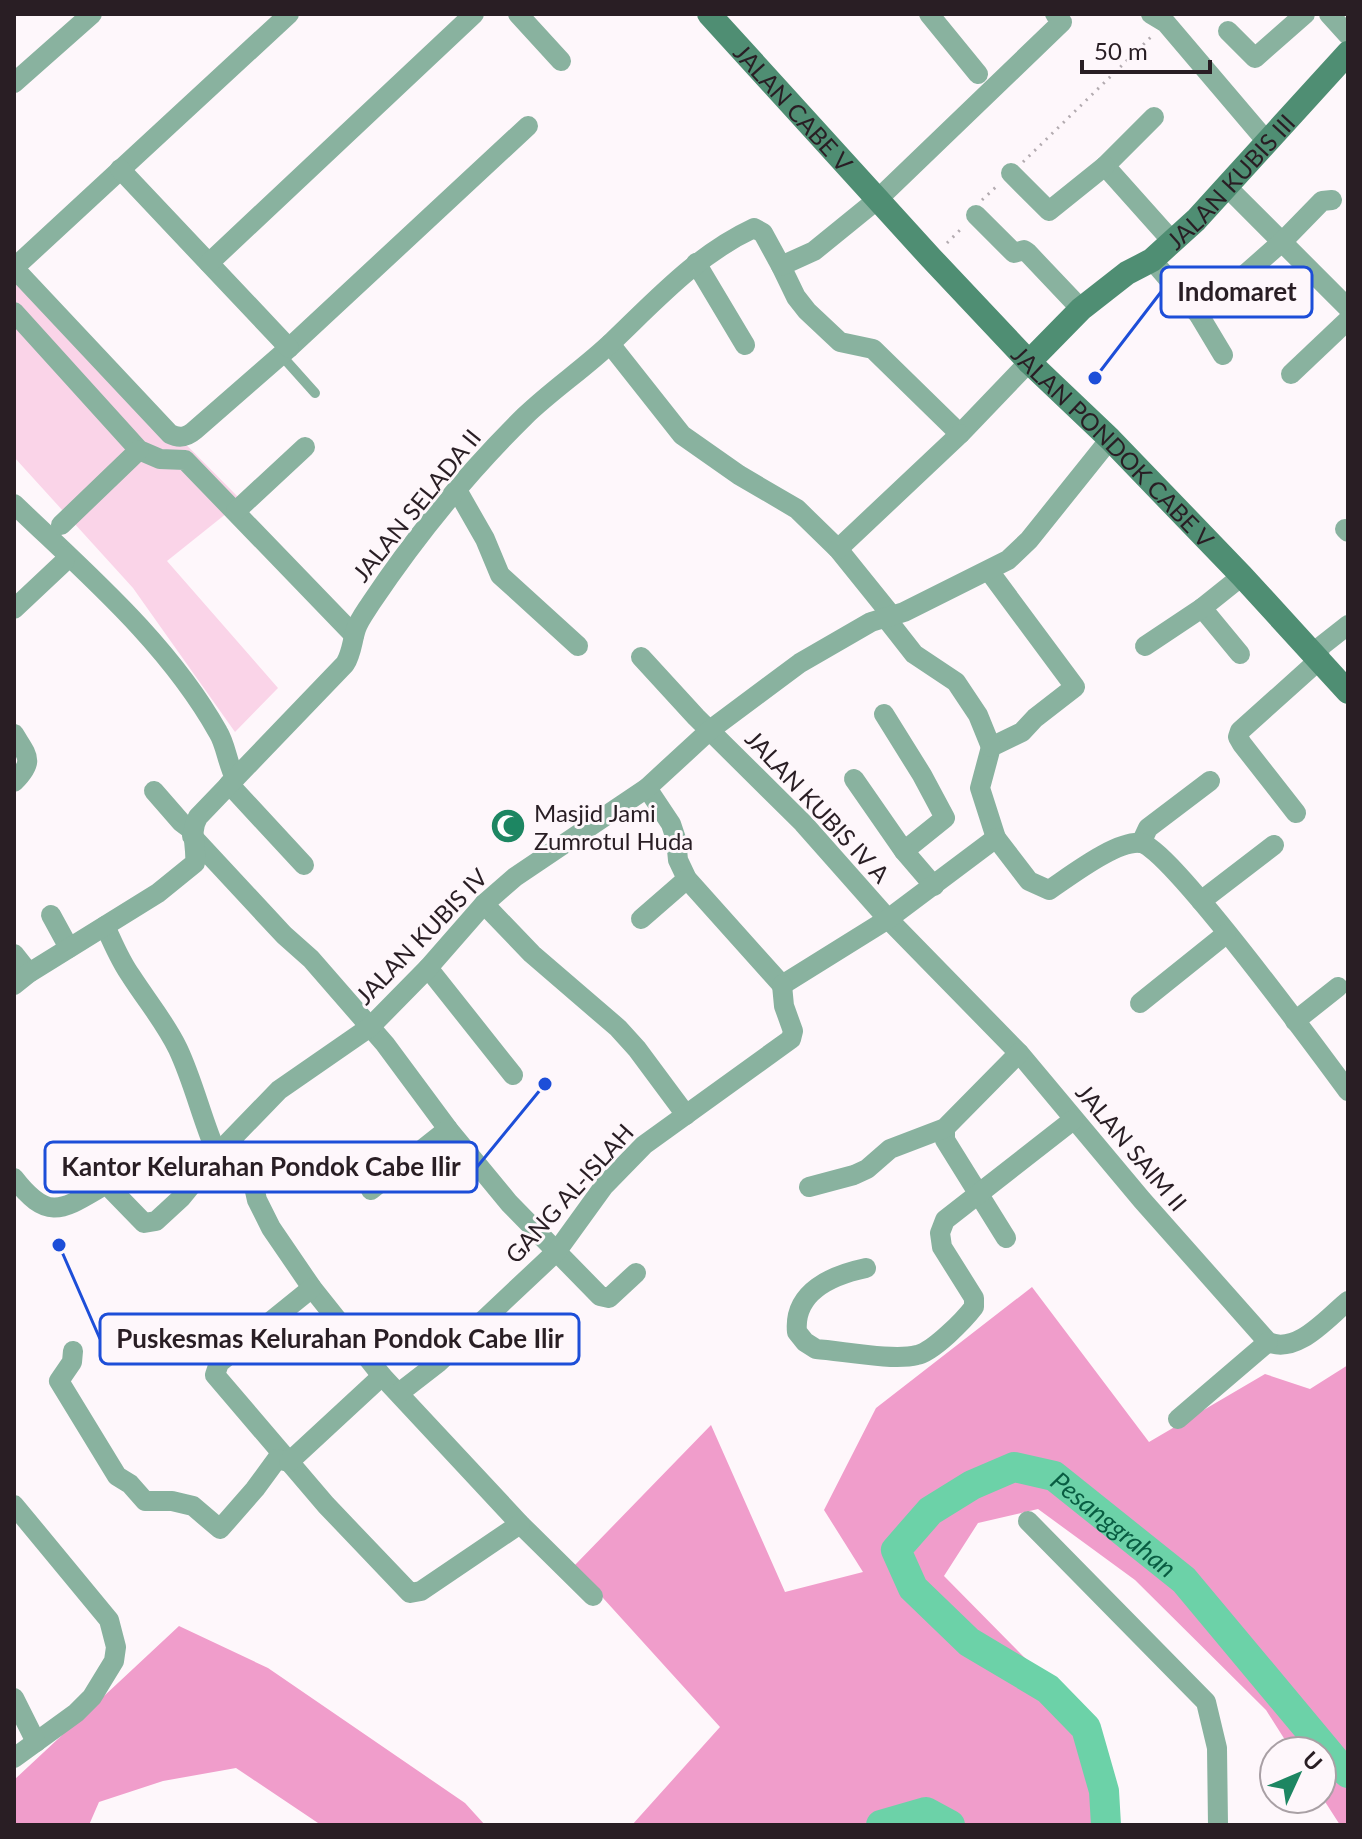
<svg xmlns="http://www.w3.org/2000/svg" width="1362" height="1839" font-family="Lato,sans-serif">
<rect width="100%" height="100%" fill="#fef7fb"/>
<path fill="#fad4e8" d="M 14,271 L 242,501 L 167,561 L 278,688 L 235,732 L 133,588 L 14,457 Z"/>
<g fill="#f09dcb">
<path d="M 1032,1287 L 1149,1442 L 1265,1374 L 1310,1389 L 1348,1365 L 1348,1825 L 1340,1825 L 1322,1797 L 1322,1751 L 1292,1751 L 1266,1710 L 1135,1580 L 1038,1509 L 978,1523 L 944,1576 L 1092,1726 L 1108,1817 L 1105,1825 L 632,1825 L 720,1727 L 574,1566 L 711,1425 L 785,1592 L 863,1572 L 824,1510 L 876,1408 Z"/>
<path d="M 179,1626 L 268,1668 L 465,1803 L 485,1825 L 321,1825 L 236,1768 L 163,1781 L 99,1802 L 89,1825 L 14,1825 L 14,1780 Z"/>
</g>
<g fill="none" stroke-linecap="round" stroke-linejoin="round">
<g stroke="#6cd2a8" stroke-width="30">
<path d="M 881,1825 L 926,1812 L 950,1825"/>
<path id="s1" d="M 1106,1825 L 1104,1791 L 1086,1728 L 1048,1689 L 969,1642 L 913,1588 L 896,1550 L 930,1511 L 972,1485 L 1014,1467 L 1054,1476 L 1184,1580 L 1336,1762 L 1348,1773"/>
</g>
<g stroke="#b3abb0" stroke-width="3" stroke-dasharray="2 6" stroke-linecap="butt">
<path d="M 1023,162 L 1152,36"/>
<path d="M 982,200 L 997,186"/>
<path d="M 947,243 L 964,226"/>
</g>
<path stroke="#89b29f" stroke-width="10" d="M 281,355 L 315,393"/>
<g stroke="#89b29f" stroke-width="20">
<path d="M 289,14 L 14,268 L 170,434 C 180,439 187,437 195,430 L 289,348 L 528,126"/>
<path d="M 518,14 L 561,61"/>
<path d="M 929,14 L 978,74"/>
<path d="M 1151,14 L 1166,23 L 1268,143"/>
<path d="M 1329,14 L 1348,35"/>
<path d="M 1228,31 L 1255,58 L 1305,14"/>
<path d="M 14,83 L 92,14"/>
<path d="M 1154,117 L 1105,166 L 1172,241"/>
<path d="M 120,169 L 289,348"/>
<path d="M 1011,173 L 1049,211 L 1105,166"/>
<path d="M 1227,187 L 1348,308"/>
<path d="M 976,215 L 1014,253 L 1024,250 L 1027,252 L 1081,309"/>
<path d="M 1152,260 L 1199,315 L 1223,355"/>
<path d="M 209,263 L 474,14"/>
<path d="M 696,263 L 745,345"/>
<path d="M 781,266 L 796,297 L 807,311 L 840,342 L 873,349 L 960,434 L 1029,362"/>
<path d="M 14,312 L 139,450 L 160,459 L 185,460 L 354,635"/>
<path d="M 1199,315 L 1283,241 L 1322,201 L 1332,200"/>
<path d="M 610,344 L 682,435 L 739,475 L 797,509 L 838,549 L 892,616"/>
<path d="M 1291,374 L 1348,320"/>
<path d="M 457,490 L 485,539 L 500,575 L 578,646"/>
<path d="M 14,504 C 87,574 168,643 218,732 C 226,745 227,762 235,778"/>
<path d="M 236,511 L 305,447"/>
<path d="M 61,525 L 139,450"/>
<path d="M 1345,529 L 1348,532"/>
<path d="M 838,549 L 960,434"/>
<path d="M 989,571 L 1075,687 L 1035,718 L 1022,732 L 991,747 L 980,788 L 996,838"/>
<path d="M 1202,608 L 1240,654"/>
<path d="M 14,609 L 64,562 L 66,556"/>
<path d="M 885,617 L 914,654 L 956,682 L 978,715 L 991,747"/>
<path d="M 1145,646 L 1202,608 L 1242,576"/>
<path d="M 641,657 L 696,717 L 803,823 L 888,919 L 1019,1053 L 1142,1200 L 1268,1342 C 1297,1355 1327,1318 1348,1301"/>
<path d="M 884,714 L 922,775 L 945,818 L 904,851"/>
<path d="M 14,734 C 28,757 35,761 14,782"/>
<path d="M 854,779 L 904,851 L 934,886"/>
<path d="M 229,784 L 304,865"/>
<path d="M 647,788 L 671,824 L 676,839 L 678,860 L 687,879 L 782,985"/>
<path d="M 154,791 L 181,822 L 193,831"/>
<path d="M 1296,813 L 1242,744 L 1238,737 L 1240,731 L 1318,661 L 1320,647 L 1348,625"/>
<path d="M 192,836 L 284,935 L 311,959 L 385,1044 L 448,1129 L 509,1203 L 600,1296 L 609,1298 L 636,1273"/>
<path d="M 1141,843 L 1148,828 L 1210,781"/>
<path d="M 1201,901 L 1274,845"/>
<path d="M 484,904 L 532,954 L 618,1028 L 637,1049 L 686,1115"/>
<path d="M 51,915 L 69,948"/>
<path d="M 641,919 L 687,879"/>
<path d="M 105,926 C 113,943 120,961 131,976 C 147,1001 165,1022 178,1049 C 194,1083 202,1120 217,1154"/>
<path d="M 14,954 L 29,973"/>
<path d="M 428,968 L 513,1075"/>
<path d="M 14,985 L 29,973 L 158,893 L 195,863 C 197,846 189,833 198,817 L 345,664 C 352,653 352,641 356,629 C 359,620 366,611 371,603 C 416,536 468,472 525,416 C 553,389 585,368 613,341 C 657,299 698,254 754,228 L 763,233 L 781,266 L 814,251 L 878,199 L 1062,22 L 1055,14"/>
<path d="M 782,985 L 888,919 L 996,838 L 1029,881 L 1049,890 C 1069,877 1116,840 1141,843 C 1169,847 1322,1056 1348,1091"/>
<path d="M 1140,1003 L 1226,934"/>
<path d="M 1295,1021 L 1338,987"/>
<path d="M 945,1128 L 945,1140 L 1006,1238"/>
<path d="M 232,1140 L 250,1169 L 257,1200 L 271,1228 L 312,1288 L 351,1337 L 382,1376 L 520,1524 L 593,1596"/>
<path d="M 14,1178 C 48,1222 62,1210 103,1186 L 109,1187 L 144,1223 L 156,1221 L 181,1198 L 217,1154 L 279,1090 L 370,1027 L 428,968 L 484,904 L 515,877 L 647,788 L 710,730 L 800,663 L 871,622 L 904,612 L 1008,560 L 1029,540 L 1110,439"/>
<path d="M 809,1187 L 854,1175 L 867,1169 L 890,1149 L 945,1128 L 1019,1053"/>
<path d="M 371,1190 L 448,1129"/>
<path d="M 866,1268 C 833,1275 793,1291 797,1332 L 805,1342 L 816,1349 C 843,1351 893,1361 917,1355 C 933,1352 964,1320 974,1307 L 974,1298 L 942,1247 L 940,1233 L 945,1220 L 1073,1120"/>
<path d="M 312,1288 L 219,1363 L 215,1375 L 326,1505 L 410,1593 L 421,1591 L 520,1524"/>
<path d="M 73,1351 L 72,1362 L 59,1381 L 117,1476 L 130,1484 L 145,1501 L 172,1501 L 193,1506 L 220,1529 L 255,1489 L 277,1459 L 289,1462"/>
<path d="M 399,1393 L 439,1362 L 557,1251 L 604,1186 L 644,1145 L 791,1039 L 793,1031 L 784,1006 L 782,985"/>
<path d="M 1178,1419 L 1268,1342"/>
<path d="M 289,1462 L 382,1376"/>
<path d="M 14,1505 L 109,1620 L 116,1647 L 114,1661 L 92,1697 L 76,1713 L 14,1758"/>
<path d="M 1028,1521 L 1206,1702 L 1217,1748 L 1218,1825"/>
<path d="M 14,1698 L 36,1742"/>
</g>
<g stroke="#4f8e73" stroke-width="24">
<path id="s2" d="M 709,14 L 931,258 L 1029,362 L 1110,439 L 1242,576 L 1348,692"/>
<path id="s3" d="M 1029,362 L 1081,309 L 1127,273 L 1152,260 L 1196,220 L 1348,53"/>
</g>
</g>
<defs>
<g id="mosque-disc" transform="scale(1.8)"><circle r="9.5" fill="#1d8662" stroke="#fef7fb"/><path d="M3.5-4.9A6 6 0 1 0 3.5 4.9A5 5 0 1 1 3.5-4.9Z" fill="#fff"/></g>
</defs>
<g fill-rule="evenodd">
<use href="#mosque-disc" x="508" y="826"/>
</g>
<g text-anchor="middle" dominant-baseline="central" stroke-width="6" stroke-linejoin="round" paint-order="stroke">
<g font-size="24" fill="#291e24" stroke="#fef7fb">
<text stroke="none"><textPath href="#s2" startOffset="126">JALAN CABE V</textPath></text>
<text stroke="none"><textPath href="#s3" startOffset="272">JALAN KUBIS III</textPath></text>
<text stroke="none"><textPath href="#s2" startOffset="592">JALAN PONDOK CABE V</textPath></text>
<text transform="translate(416 505) rotate(-51)">JALAN SELADA II</text>
<text transform="translate(818 806) rotate(47)">JALAN KUBIS IV A</text>
<text transform="translate(421 936) rotate(-46)">JALAN KUBIS IV</text>
<text transform="translate(1132 1147) rotate(50)">JALAN SAIM II</text>
<text transform="translate(569 1193) rotate(-48)">GANG AL-ISLAH</text>
</g>
<g font-size="24" fill="#291e24" stroke="#fef7fb" text-anchor="start">
<text x="534" y="812">Masjid Jami<tspan x="534" dy="28">Zumrotul Huda</tspan></text>
</g>
<g font-size="26" font-style="italic" fill="#085d42" stroke="#fef7fb">
<text stroke="none"><textPath href="#s1" startOffset="630">Pesanggrahan</textPath></text>
</g>
</g>
<path fill="none" stroke="#1d4ed8" stroke-width="3" d="M1095 378L1161 292M545 1084L477 1167M59 1245L100 1339"/>
<g fill="#1d4ed8" stroke="#fef7fb" stroke-width="3">
<circle cx="1095" cy="378" r="8"/>
<circle cx="545" cy="1084" r="8"/>
<circle cx="59" cy="1245" r="8"/>
</g>
<g fill="#fef7fb" stroke="#1d4ed8" stroke-width="3">
<rect x="1161" y="267" width="151" height="50" rx="8"/>
<rect x="45" y="1142" width="432" height="50" rx="8"/>
<rect x="100" y="1314" width="479" height="50" rx="8"/>
</g>
<g font-size="26" text-anchor="middle" font-weight="bold" fill="#291e24">
<text x="1237" y="301">Indomaret</text>
<text x="261" y="1176">Kantor Kelurahan Pondok Cabe Ilir</text>
<text x="340" y="1348">Puskesmas Kelurahan Pondok Cabe Ilir</text>
</g>
<rect width="1362" height="1839" fill="none" stroke="#291e24" stroke-width="32"/>
<g transform="translate(1298 1775) rotate(46)"><circle r="38" fill="#fef7fb" stroke="#a9a0a5" stroke-width="2"/>
<path d="M0-6L14 30L0 20L-14 30Z" fill="#1d8662"/>
<text y="-12" font-size="22" font-weight="bold" text-anchor="middle" fill="#291e24">U</text>
</g>
<path d="M1082 60v12h128v-12" fill="none" stroke="#291e24" stroke-width="4"/>
<text x="1094" y="60" font-size="24" fill="#291e24" stroke="#fef7fb" stroke-width="6" paint-order="stroke">50 m</text>
</svg>
